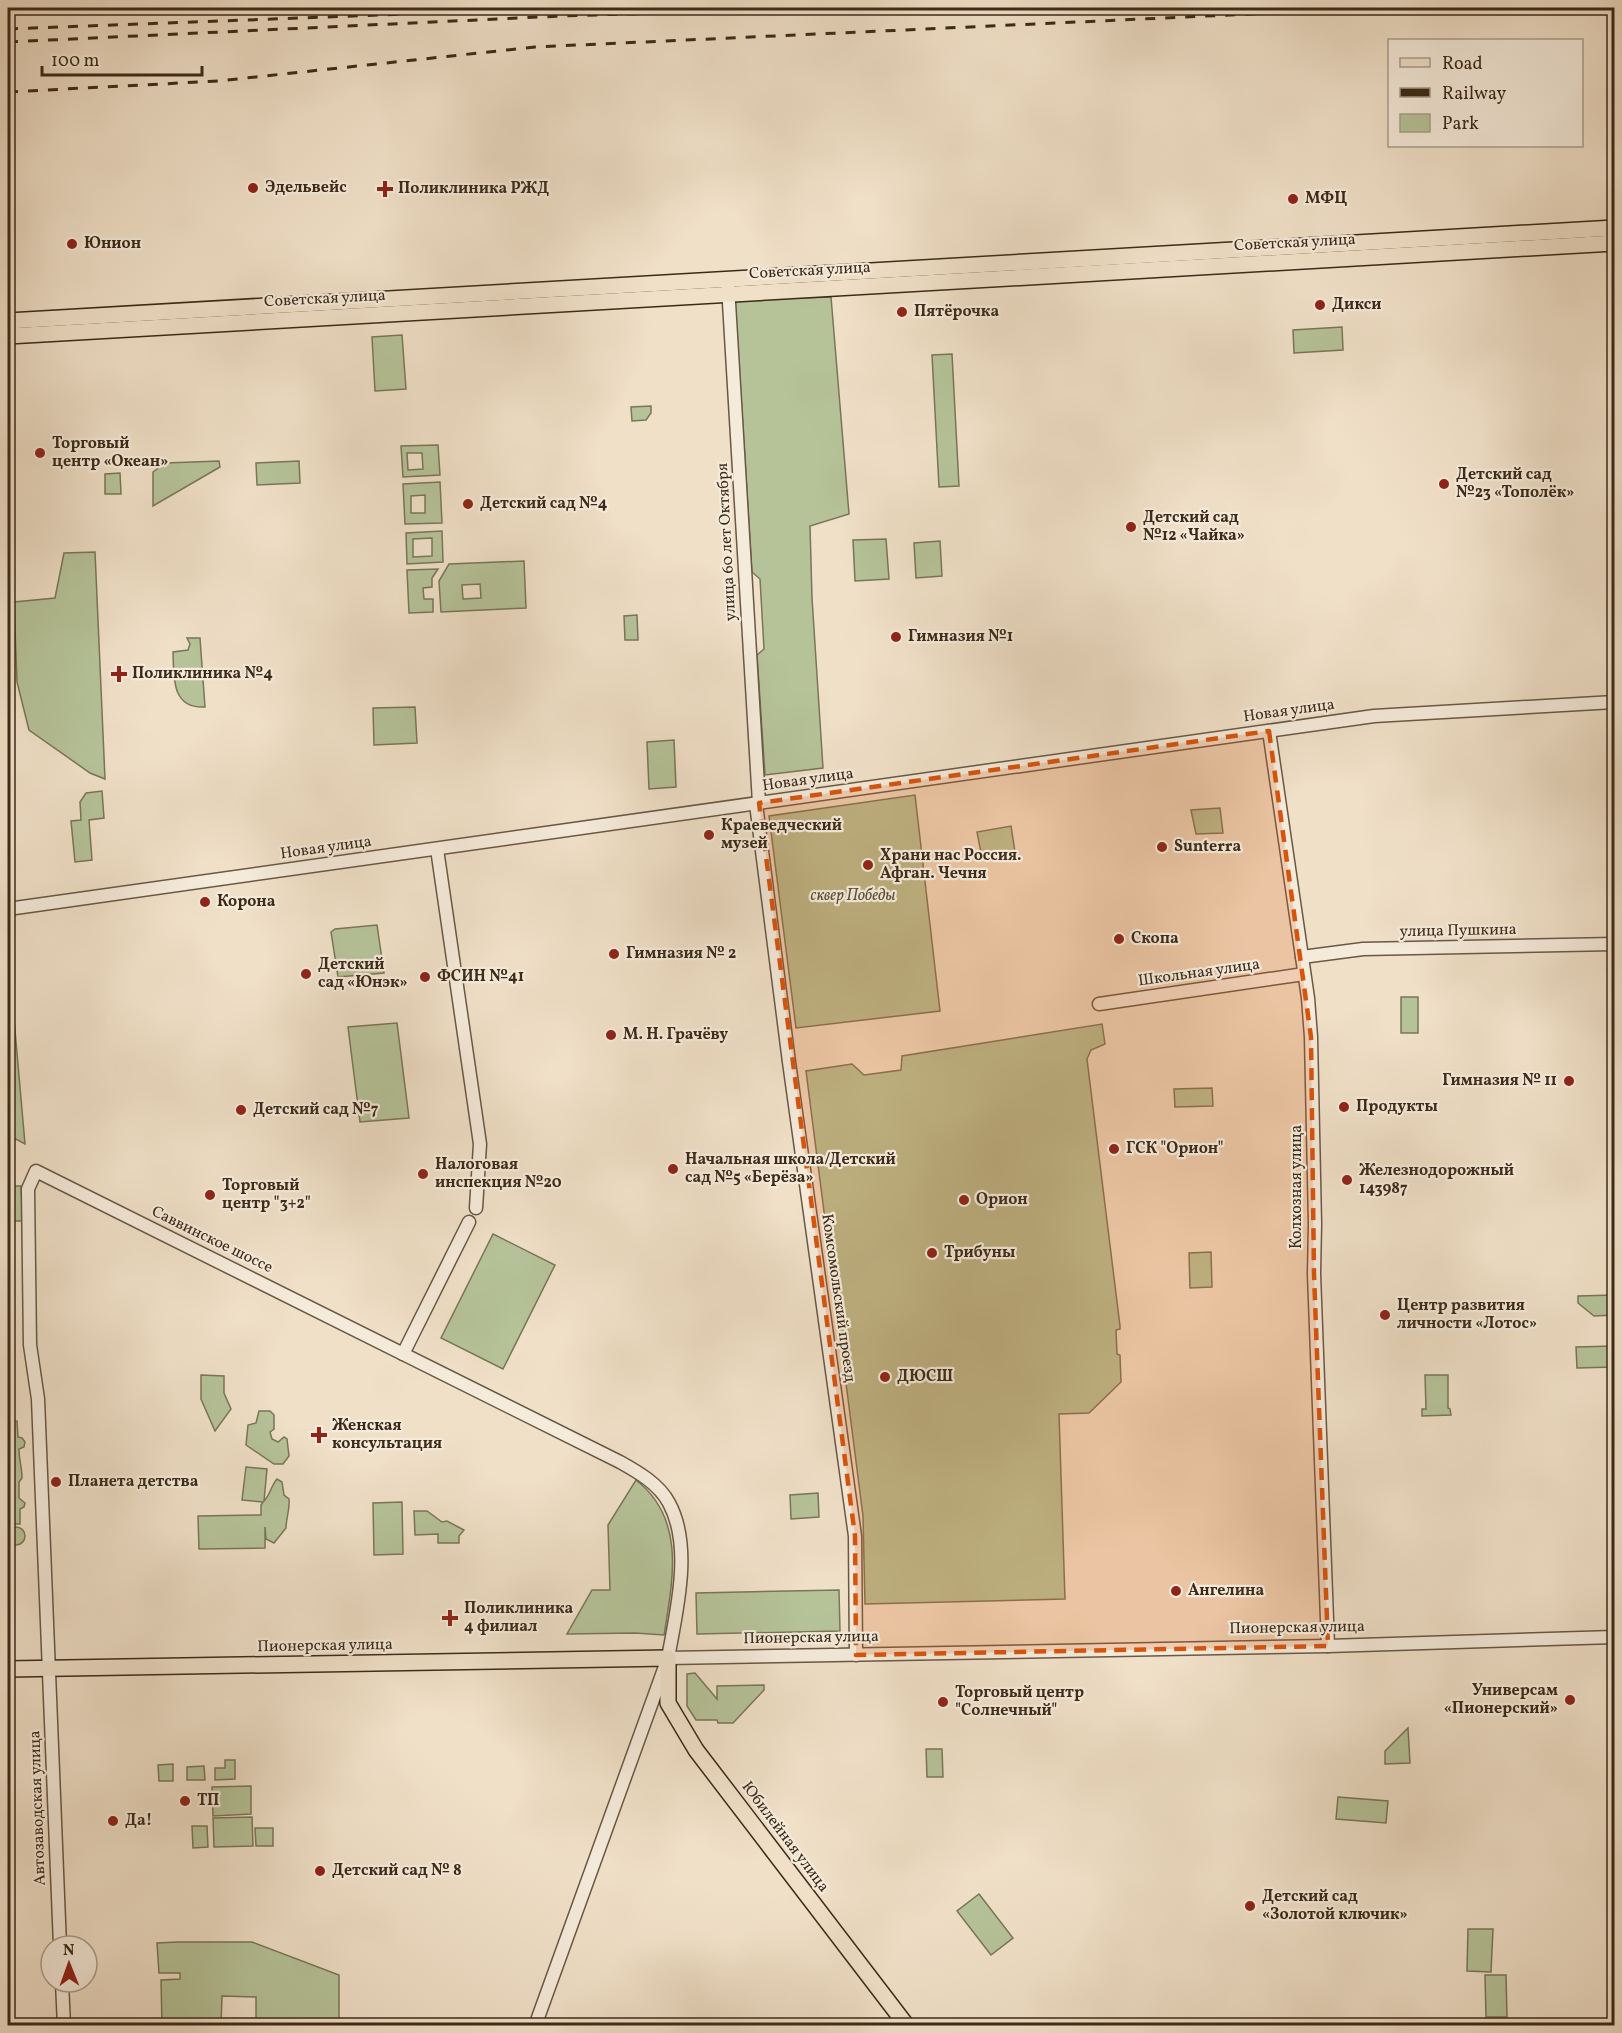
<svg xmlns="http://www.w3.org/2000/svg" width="1622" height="2033" font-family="Vollkorn,serif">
<rect width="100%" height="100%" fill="#f0e0c8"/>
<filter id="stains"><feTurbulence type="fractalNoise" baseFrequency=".00333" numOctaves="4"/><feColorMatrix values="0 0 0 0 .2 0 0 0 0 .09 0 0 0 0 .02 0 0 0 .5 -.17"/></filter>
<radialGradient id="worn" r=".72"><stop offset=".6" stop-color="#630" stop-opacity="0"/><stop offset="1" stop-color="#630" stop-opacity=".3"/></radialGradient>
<g fill="#b6c399" stroke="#797659" stroke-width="1.5" fill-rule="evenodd">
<path d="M 831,297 L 849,514 L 810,526 L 812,598 L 823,768 L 765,775 L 757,655 L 764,649 L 760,579 L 752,572 L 735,300 Z"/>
<path d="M 1342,327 L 1343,350 L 1294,353 L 1293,330 Z"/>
<path d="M 402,335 L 406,389 L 375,391 L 372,337 Z"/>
<path d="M 952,354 L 959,486 L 939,487 L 932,355 Z"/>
<path d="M 651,406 L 651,413 L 646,420 L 632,421 L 631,407 Z"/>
<path d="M 438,445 L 440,475 L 403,477 L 401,446 ZM 407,453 L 422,453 L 423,469 L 408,470 Z"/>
<path d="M 219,461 L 220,467 L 153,506 L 153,472 L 165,463 Z"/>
<path d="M 299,461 L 300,483 L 257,485 L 256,463 Z"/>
<path d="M 120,473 L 121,494 L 105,494 L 105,474 Z"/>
<path d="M 440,482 L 442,523 L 405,524 L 403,484 ZM 425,495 L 425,513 L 411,513 L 411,496 Z"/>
<path d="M 442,531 L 443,562 L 407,564 L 406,533 ZM 432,538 L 432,556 L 413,557 L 413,539 Z"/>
<path d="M 886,539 L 889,579 L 855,581 L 853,540 Z"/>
<path d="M 940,541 L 942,576 L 916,578 L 914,543 Z"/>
<path d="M 95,552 L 105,779 L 90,773 L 29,730 L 17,682 L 14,602 L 55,598 L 64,553 Z"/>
<path d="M 524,561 L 526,608 L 441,612 L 439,581 L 449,564 ZM 480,584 L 481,598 L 463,599 L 462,585 Z"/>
<path d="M 438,569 L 432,578 L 432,587 L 423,588 L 424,599 L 433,599 L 433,612 L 409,613 L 407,570 Z"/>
<path d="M 637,615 L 638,640 L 625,640 L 624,616 Z"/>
<path d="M 187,638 L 200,638 L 205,707 C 171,709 174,677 173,652 L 188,650 L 190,644 Z"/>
<path d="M 415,707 L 417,743 L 374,745 L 373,708 Z"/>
<path d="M 674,740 L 676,787 L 649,789 L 647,742 Z"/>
<path d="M 102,791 L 104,818 L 89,820 L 92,860 L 75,862 L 71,821 L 81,820 L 80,802 L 86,793 Z"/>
<path d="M 915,795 L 940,1011 L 796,1028 L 769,816 Z"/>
<path d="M 1220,808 L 1223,833 L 1196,834 L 1191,810 Z"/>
<path d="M 1011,826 L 1015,852 L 982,858 L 977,832 Z"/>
<path d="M 377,925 L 384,973 L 338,977 L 331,932 L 335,929 Z"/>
<path d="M 8,951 L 25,1144 L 8,1135 Z"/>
<rect x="1401" y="997" width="17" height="36"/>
<path d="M 397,1023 L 409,1118 L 360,1122 L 348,1027 Z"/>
<path d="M 1102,1024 L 1105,1044 L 1091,1050 L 1087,1059 L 1120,1326 L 1120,1329 L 1116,1330 L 1117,1354 L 1120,1355 L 1121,1382 L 1089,1413 L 1059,1414 L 1065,1599 L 865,1604 L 863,1516 L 806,1071 L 852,1064 L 864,1075 L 901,1070 L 902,1056 Z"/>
<path d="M 1212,1088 L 1213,1106 L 1175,1107 L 1174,1089 Z"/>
<path d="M 9,1186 L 21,1186 L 23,1221 L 8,1221 L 8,1215 L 10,1215 Z"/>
<path d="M 493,1234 L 555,1265 L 503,1369 L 441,1338 Z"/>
<path d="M 1211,1252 L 1212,1287 L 1190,1288 L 1189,1253 Z"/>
<path d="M 1614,1295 L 1614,1315 L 1594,1316 L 1578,1303 L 1578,1296 Z"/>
<path d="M 1614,1346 L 1614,1367 L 1577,1368 L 1576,1347 Z"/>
<path d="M 201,1375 L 224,1376 L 224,1393 L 231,1409 L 215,1431 L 201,1399 Z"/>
<path d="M 1425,1375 L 1448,1375 L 1448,1408 L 1450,1409 L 1451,1415 L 1422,1416 L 1422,1409 L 1426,1409 Z"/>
<path d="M 259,1411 L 270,1411 L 274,1415 L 274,1429 L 270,1432 L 272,1439 L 278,1442 L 284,1437 L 287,1439 L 289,1456 L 283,1464 L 274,1464 L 246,1445 L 248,1425 L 256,1423 Z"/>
<path d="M 12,1421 L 17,1421 L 18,1437 L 22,1438 L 25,1442 L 24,1447 L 19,1449 C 19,1460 22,1468 22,1478 L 19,1482 L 19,1498 L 25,1503 L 24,1507 L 20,1509 L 20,1524 L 14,1524 L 8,1518 L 8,1427 Z"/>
<path d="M 246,1467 L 267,1469 L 264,1501 C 270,1495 271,1486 277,1479 L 282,1482 L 284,1495 L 289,1499 C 290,1510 286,1518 286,1528 L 274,1543 L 266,1539 L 265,1527 L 265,1548 L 199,1549 L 198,1516 L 261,1515 L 261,1505 L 263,1502 L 242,1500 Z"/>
<path d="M 636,1480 C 686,1519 673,1579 664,1635 L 635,1633 L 567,1634 L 592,1590 L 610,1590 L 608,1525 Z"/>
<path d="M 818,1493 L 819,1517 L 791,1519 L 790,1495 Z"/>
<path d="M 402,1502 L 403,1554 L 374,1555 L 373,1503 Z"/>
<path d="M 414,1511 L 427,1511 L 442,1522 L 447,1521 L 464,1530 L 459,1536 L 459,1543 L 438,1543 L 438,1534 L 415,1535 Z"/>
<circle cx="16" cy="1536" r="9"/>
<path d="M 839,1590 L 840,1631 L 697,1634 L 696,1593 Z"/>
<path d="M 695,1673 L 717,1699 L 717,1686 L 764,1685 L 764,1690 L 733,1723 L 718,1723 L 717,1720 L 696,1720 L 687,1706 L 687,1674 Z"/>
<path d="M 1408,1728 L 1410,1763 L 1385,1764 L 1385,1751 Z"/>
<path d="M 926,1749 L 942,1749 L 943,1777 L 927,1777 Z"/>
<path d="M 225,1760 L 235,1760 L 235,1779 L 215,1780 L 215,1768 L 225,1768 Z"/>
<path d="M 173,1764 L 173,1781 L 159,1781 L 158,1765 Z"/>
<path d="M 204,1766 L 205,1780 L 187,1780 L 187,1767 Z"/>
<path d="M 251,1786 L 251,1814 L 213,1816 L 212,1787 Z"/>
<path d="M 1338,1797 L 1388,1801 L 1386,1823 L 1336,1819 Z"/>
<path d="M 252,1817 L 253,1846 L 214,1847 L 213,1818 Z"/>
<path d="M 192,1826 L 207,1826 L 208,1847 L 193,1848 Z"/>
<path d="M 255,1828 L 273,1828 L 273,1846 L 256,1846 Z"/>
<path d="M 979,1894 L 1013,1938 L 991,1955 L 957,1911 Z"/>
<path d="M 1468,1929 L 1493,1929 L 1491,1972 L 1467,1971 Z"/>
<path d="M 178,1942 L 252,1942 L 339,1975 L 339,2025 L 256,2025 L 256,1997 L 222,1996 L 221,2025 L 162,2025 L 161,1980 L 180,1979 L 180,1973 L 159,1973 L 157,1943 Z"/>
<path d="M 1485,1975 L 1506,1975 L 1507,2017 L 1486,2017 Z"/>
</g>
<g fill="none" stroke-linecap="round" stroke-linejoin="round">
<g stroke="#695845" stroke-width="15">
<g id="minor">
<path d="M 728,286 L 759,803"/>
<path d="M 1269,731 L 1308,998 L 1311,1037 L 1315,1224 L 1314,1274 L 1328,1646"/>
<path d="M 756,804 L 789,1062 L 855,1536 L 856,1655"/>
<path d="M 437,849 L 480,1144 L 476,1208"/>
<path d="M 8,909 L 1374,716 L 1614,702"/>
<path d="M 1302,957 L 1363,949 L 1614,944"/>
<path d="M 1099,1004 L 1304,974"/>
<path d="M 403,1354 L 469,1222"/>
<path d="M 668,1658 L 1328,1646 L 1614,1637"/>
<path d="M 60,1946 L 38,1399 L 30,1345 L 28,1189 L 36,1171 L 620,1462 C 638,1472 659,1484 669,1503 C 693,1547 676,1613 668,1658 L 535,2026"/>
<path d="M 62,1982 L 64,2026"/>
</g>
</g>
<g stroke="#3c2a19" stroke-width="18">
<g id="major">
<path d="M 8,321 L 1614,228"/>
<path d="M 8,336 L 1614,243"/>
<path d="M 8,1669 L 668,1658 L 668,1703 L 696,1750 L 907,2026"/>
</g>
</g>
<use href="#minor" stroke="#f5ebdb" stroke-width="12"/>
<use href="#major" stroke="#f0e0c8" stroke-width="15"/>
<g stroke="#3c2a19" stroke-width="3" stroke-dasharray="10 10" stroke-linecap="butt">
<path d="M 8,29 L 406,14"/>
<path d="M 8,42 L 561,16 L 826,8"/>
<path d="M 8,92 L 218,81 L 535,47 L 1381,8"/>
</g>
</g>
<path fill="#d7540d" fill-opacity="0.2" stroke="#d7540d" stroke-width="4.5" stroke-dasharray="12 8" stroke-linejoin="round" d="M 1269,731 L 1311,1037 L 1314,1274 L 1328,1646 L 856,1655 L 855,1536 L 759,803 Z"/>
<g fill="#8f2418" stroke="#f5ebdb" stroke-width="2">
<circle cx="253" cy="188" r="6"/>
<path d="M382 180h6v6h6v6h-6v6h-6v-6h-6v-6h6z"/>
<circle cx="1293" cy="199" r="6"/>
<circle cx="72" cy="244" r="6"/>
<circle cx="1320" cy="305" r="6"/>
<circle cx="902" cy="312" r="6"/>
<circle cx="40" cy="453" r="6"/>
<circle cx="1444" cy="484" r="6"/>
<circle cx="468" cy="504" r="6"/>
<circle cx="1131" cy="527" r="6"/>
<circle cx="896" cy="637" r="6"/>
<path d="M116 665h6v6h6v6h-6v6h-6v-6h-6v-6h6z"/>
<circle cx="709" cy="835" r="6"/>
<circle cx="1162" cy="847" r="6"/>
<circle cx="868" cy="865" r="6"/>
<circle cx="205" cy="902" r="6"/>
<circle cx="1119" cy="939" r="6"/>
<circle cx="614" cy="954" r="6"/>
<circle cx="306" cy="974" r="6"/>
<circle cx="425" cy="977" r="6"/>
<circle cx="611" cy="1035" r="6"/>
<circle cx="1569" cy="1081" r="6"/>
<circle cx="1344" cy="1107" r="6"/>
<circle cx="241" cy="1110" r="6"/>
<circle cx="1114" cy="1149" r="6"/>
<circle cx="673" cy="1169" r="6"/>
<circle cx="423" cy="1174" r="6"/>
<circle cx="1347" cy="1180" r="6"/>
<circle cx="210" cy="1195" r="6"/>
<circle cx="964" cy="1200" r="6"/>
<circle cx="932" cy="1253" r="6"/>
<circle cx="1385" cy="1315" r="6"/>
<circle cx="885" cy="1377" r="6"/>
<path d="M316 1426h6v6h6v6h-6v6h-6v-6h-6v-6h6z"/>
<circle cx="56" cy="1482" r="6"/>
<circle cx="1176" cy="1591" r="6"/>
<path d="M447 1609h6v6h6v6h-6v6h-6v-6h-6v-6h6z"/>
<circle cx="1570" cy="1700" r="6"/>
<circle cx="943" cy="1702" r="6"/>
<circle cx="185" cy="1801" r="6"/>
<circle cx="113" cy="1821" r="6"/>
<circle cx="320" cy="1871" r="6"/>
<circle cx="1250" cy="1906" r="6"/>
</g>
<g text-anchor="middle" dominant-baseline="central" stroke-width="4.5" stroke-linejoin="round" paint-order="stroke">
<g font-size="16" font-weight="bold" fill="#3c2a19" stroke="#f5ebdb" text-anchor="start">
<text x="265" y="188">Эдельвейс</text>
<text x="398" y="189">Поликлиника РЖД</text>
<text x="1305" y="199">МФЦ</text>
<text x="84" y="244">Юнион</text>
<text x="1332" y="305">Дикси</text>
<text x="914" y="312">Пятёрочка</text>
<text x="52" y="444">Торговый<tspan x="52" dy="18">центр «Океан»</tspan></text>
<text x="1456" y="475">Детский сад<tspan x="1456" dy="18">№23 «Тополёк»</tspan></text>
<text x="480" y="504">Детский сад №4</text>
<text x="1143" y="518">Детский сад<tspan x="1143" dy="18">№12 «Чайка»</tspan></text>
<text x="908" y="637">Гимназия №1</text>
<text x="132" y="674">Поликлиника №4</text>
<text x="721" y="826">Краеведческий<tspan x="721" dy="18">музей</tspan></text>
<text x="1174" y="847">Sunterra</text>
<text x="880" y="856">Храни нас Россия.<tspan x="880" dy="18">Афган. Чечня</tspan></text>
<text x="217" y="902">Корона</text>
<text x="1131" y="939">Скопа</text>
<text x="626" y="954">Гимназия № 2</text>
<text x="318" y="965">Детский<tspan x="318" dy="18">сад «Юнэк»</tspan></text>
<text x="437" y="977">ФСИН №41</text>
<text x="623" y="1035">М. Н. Грачёву</text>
<text x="1557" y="1081" text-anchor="end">Гимназия № 11</text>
<text x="1356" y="1107">Продукты</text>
<text x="253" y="1110">Детский сад №7</text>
<text x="1126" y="1149">ГСК "Орион"</text>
<text x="685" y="1160">Начальная школа/Детский<tspan x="685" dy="18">сад №5 «Берёза»</tspan></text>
<text x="435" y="1165">Налоговая<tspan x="435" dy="18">инспекция №20</tspan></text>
<text x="1359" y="1171">Железнодорожный<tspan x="1359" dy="18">143987</tspan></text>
<text x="222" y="1186">Торговый<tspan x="222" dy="18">центр "3+2"</tspan></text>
<text x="976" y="1200">Орион</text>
<text x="944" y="1253">Трибуны</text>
<text x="1397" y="1306">Центр развития<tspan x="1397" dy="18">личности «Лотос»</tspan></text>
<text x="897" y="1377">ДЮСШ</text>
<text x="332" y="1426">Женская<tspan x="332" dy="18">консультация</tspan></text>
<text x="68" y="1482">Планета детства</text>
<text x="1188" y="1591">Ангелина</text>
<text x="464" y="1609">Поликлиника<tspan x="464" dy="18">4 филиал</tspan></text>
<text x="1558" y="1691" text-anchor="end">Универсам<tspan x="1558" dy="18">«Пионерский»</tspan></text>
<text x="955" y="1693">Торговый центр<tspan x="955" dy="18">"Солнечный"</tspan></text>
<text x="197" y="1801">ТП</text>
<text x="125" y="1821">Да!</text>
<text x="332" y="1871">Детский сад № 8</text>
<text x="1262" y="1897">Детский сад<tspan x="1262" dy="18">«Золотой ключик»</tspan></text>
</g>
<g font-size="16" fill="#3c2a19" stroke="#f5ebdb">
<text transform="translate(1295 243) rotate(-3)">Советская улица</text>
<text transform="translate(810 271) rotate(-3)">Советская улица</text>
<text transform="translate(325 299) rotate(-3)">Советская улица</text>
<text transform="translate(727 542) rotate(-93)">улица 60 лет Октября</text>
<text transform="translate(1289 711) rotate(-8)">Новая улица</text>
<text transform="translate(808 780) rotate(-8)">Новая улица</text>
<text transform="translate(326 848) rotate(-8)">Новая улица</text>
<text transform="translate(1458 931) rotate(-1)">улица Пушкина</text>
<text transform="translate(1199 973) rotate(-8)">Школьная улица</text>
<text transform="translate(1297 1187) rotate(-90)">Колхозная улица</text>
<text transform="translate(212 1240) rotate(26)">Саввинское шоссе</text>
<text transform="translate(838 1298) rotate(82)">Комсомольский проезд</text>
<text transform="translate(1297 1628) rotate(-1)">Пионерская улица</text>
<text transform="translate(811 1638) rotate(-1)">Пионерская улица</text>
<text transform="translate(325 1646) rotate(-1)">Пионерская улица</text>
<text transform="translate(38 1808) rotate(-92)">Автозаводская улица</text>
<text transform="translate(785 1837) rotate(53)">Юбилейная улица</text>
</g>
<g font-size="16" font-style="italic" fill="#5a5039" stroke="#f5ebdb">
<text x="853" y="896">сквер Победы</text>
</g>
</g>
<rect width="1622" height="2033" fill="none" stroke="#f0e0c8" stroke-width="30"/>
<rect x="9" y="9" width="1604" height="2015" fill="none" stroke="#3c2a19" stroke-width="3"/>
<rect x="15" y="15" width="1592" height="2003" fill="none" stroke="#3c2a19" stroke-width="1.5"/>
<rect x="1388" y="39" width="195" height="108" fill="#f5ebdb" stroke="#ab9e8d" stroke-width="1.5"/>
<rect x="1400" y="58" width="30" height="9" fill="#f0e0c8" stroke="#ab9e8d" stroke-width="1.5"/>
<text x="1442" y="69" font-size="18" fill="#3c2a19">Road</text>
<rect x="1400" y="88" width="30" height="9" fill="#3c2a19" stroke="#ab9e8d" stroke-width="1.5"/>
<text x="1442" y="99" font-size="18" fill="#3c2a19">Railway</text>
<rect x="1400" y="114" width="30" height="18" fill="#b6c399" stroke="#ab9e8d" stroke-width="1.5"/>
<text x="1442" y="129" font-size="18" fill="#3c2a19">Park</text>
<g transform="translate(69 1964) rotate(359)"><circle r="28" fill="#f5ebdb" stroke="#ab9e8d" stroke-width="1.5"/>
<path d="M0-4.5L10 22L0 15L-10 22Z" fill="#8f2418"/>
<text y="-9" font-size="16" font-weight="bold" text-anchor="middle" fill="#3c2a19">N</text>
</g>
<path d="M42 66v9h160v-9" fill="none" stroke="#3c2a19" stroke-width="3"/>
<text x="51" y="66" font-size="18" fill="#3c2a19" stroke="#f5ebdb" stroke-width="4.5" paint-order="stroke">100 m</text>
<rect width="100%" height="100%" filter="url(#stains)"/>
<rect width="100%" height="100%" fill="url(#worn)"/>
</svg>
